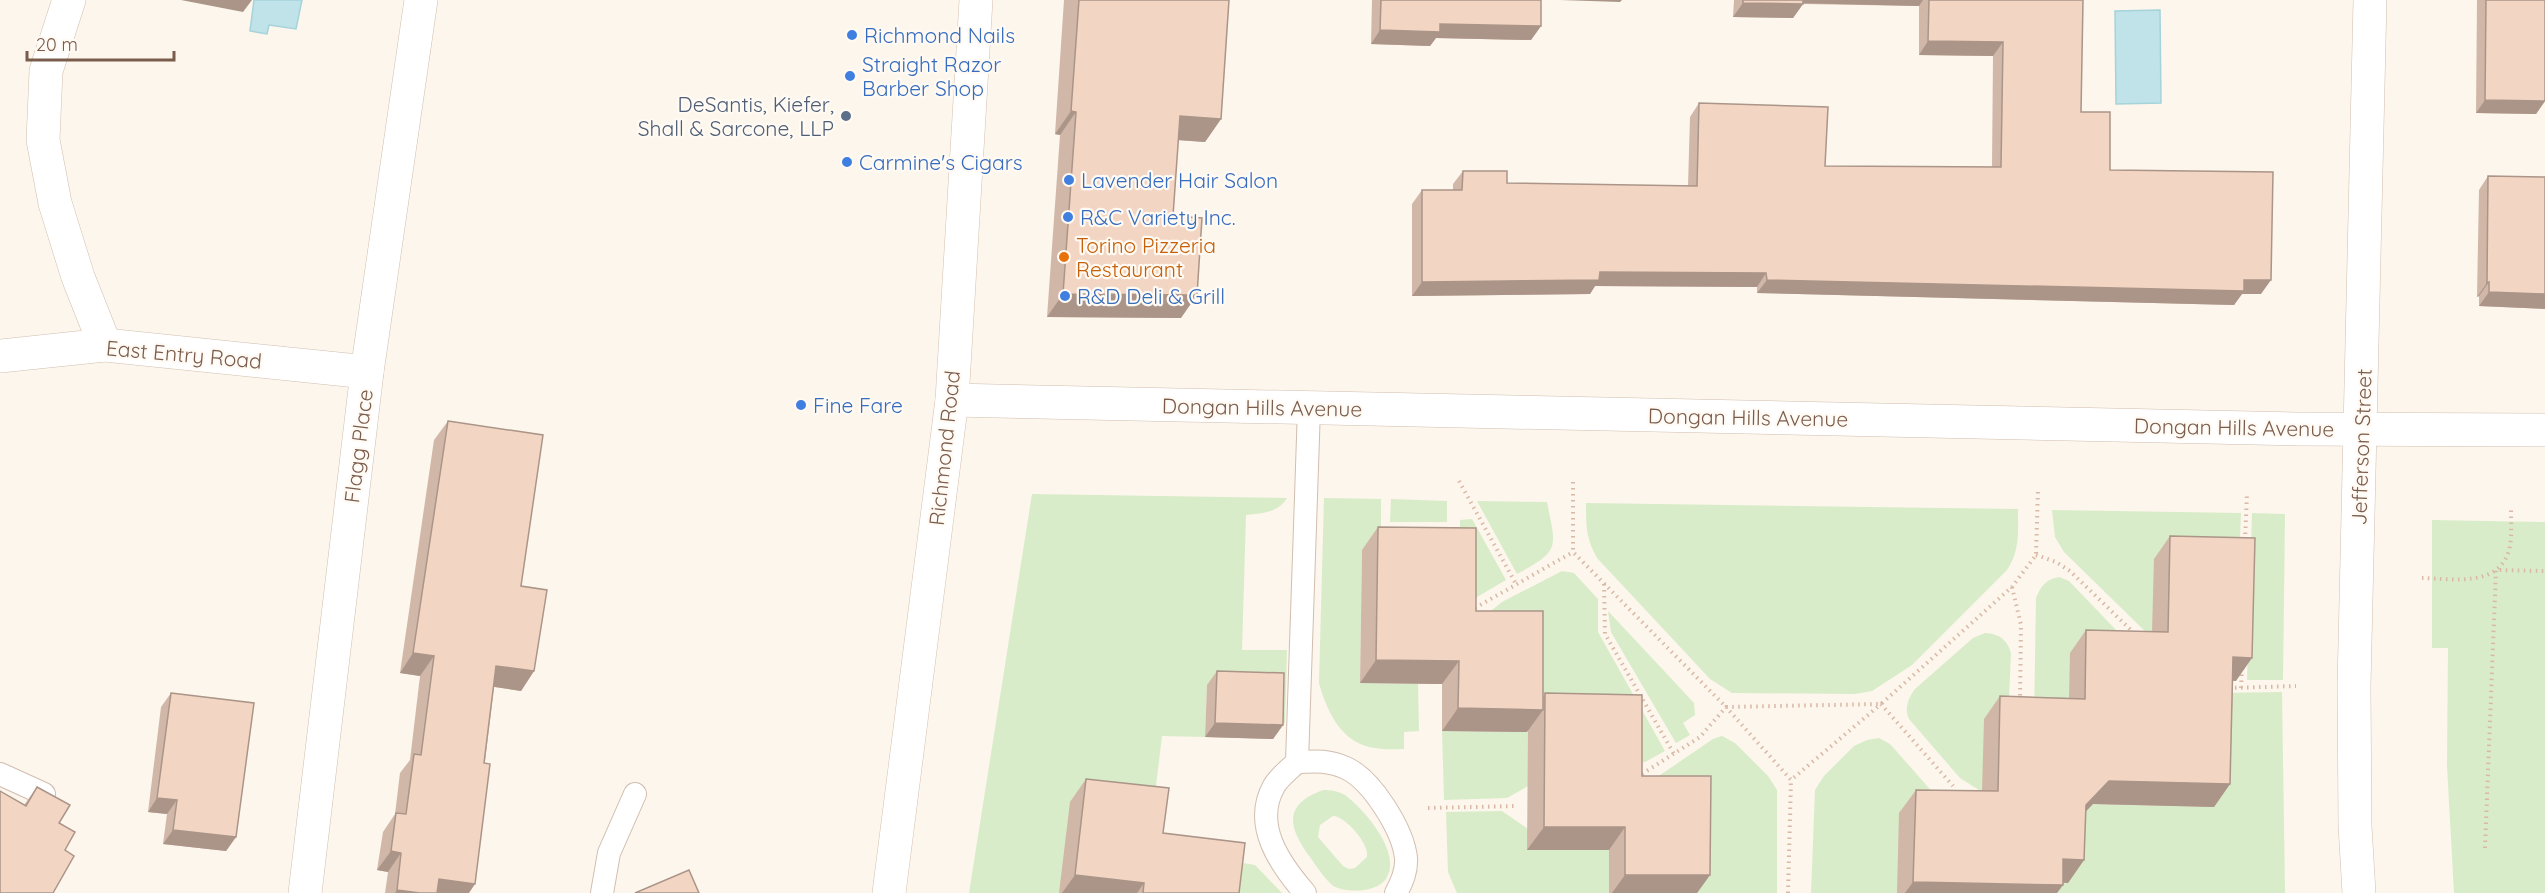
<svg xmlns="http://www.w3.org/2000/svg" width="2545" height="893" font-family="Quicksand,sans-serif">
<rect width="100%" height="100%" fill="#fdf6ec"/>
<g fill="#d8ecc9" fill-rule="evenodd">
<path d="M 1032,494 L 1287,498 C 1278,513 1263,513 1246,515 L 1242,650 L 1287,650 L 1285,722 L 1273,739 L 1274,687 L 1207,685 L 1205,737 L 1162,736 L 1153,811 L 1059,893 L 969,893 Z"/>
<path d="M 1324,498 L 1381,499 L 1381,534 L 1362,550 L 1360,683 L 1418,684 L 1419,731 L 1404,732 L 1404,749 C 1395,749 1385,750 1375,748 C 1342,744 1327,712 1319,683 Z"/>
<path d="M 1391,499 L 1447,501 L 1447,522 L 1390,522 Z"/>
<path d="M 1477,501 L 1547,502 C 1556,548 1561,550 1517,574 Z"/>
<path d="M 1586,503 L 2018,509 C 2018,532 2020,551 2007,570 L 1912,665 L 1872,691 L 1855,694 L 1732,693 L 1710,679 L 1597,558 C 1586,539 1586,525 1586,503 Z"/>
<path d="M 2052,510 L 2241,513 L 2239,561 L 2152,638 L 2064,552 L 2055,537 Z"/>
<path d="M 2252,513 L 2285,514 L 2283,680 L 2247,680 Z"/>
<path d="M 1472,519 L 1506,580 L 1460,607 L 1460,520 Z"/>
<path d="M 2432,520 L 2545,522 L 2545,893 L 2454,893 L 2447,766 L 2448,648 L 2432,648 Z"/>
<path d="M 1562,571 L 1574,573 L 1598,599 L 1598,632 L 1665,751 L 1645,762 L 1626,766 L 1527,716 L 1461,634 L 1502,602 Z"/>
<path d="M 2059,577 L 2069,581 L 2140,655 L 2069,721 L 2034,720 L 2036,598 C 2041,586 2045,580 2059,577 Z"/>
<path d="M 1608,611 L 1694,703 L 1695,715 L 1683,723 L 1690,735 L 1676,743 L 1611,632 Z"/>
<path d="M 1985,633 C 2000,634 2007,640 2011,653 L 2008,720 L 1982,792 L 1960,778 L 1909,719 C 1904,708 1908,699 1915,689 L 1973,638 Z"/>
<path d="M 2282,692 L 2285,893 L 2047,893 L 2047,882 L 2068,883 L 2081,816 L 2093,804 L 2214,807 L 2217,693 Z"/>
<path d="M 1442,731 L 1528,732 L 1528,786 L 1507,798 L 1444,800 Z"/>
<path d="M 1722,736 L 1735,743 L 1768,776 L 1777,790 L 1777,893 L 1694,893 L 1625,799 L 1713,739 Z"/>
<path d="M 1879,738 L 1890,744 L 1951,813 L 1897,893 L 1811,893 L 1815,790 L 1824,776 L 1854,746 L 1867,740 Z"/>
<path d="M 1323,790 C 1331,790 1338,791 1345,795 C 1365,810 1403,854 1386,879 C 1376,893 1347,893 1333,886 C 1324,878 1317,867 1310,857 C 1289,828 1282,805 1323,790 ZM 1333,816 C 1345,816 1370,844 1367,857 L 1355,868 L 1349,869 L 1343,866 L 1318,837 L 1320,825 Z"/>
<path d="M 1502,811 L 1528,829 L 1528,849 L 1609,850 L 1609,893 L 1457,893 L 1448,872 L 1446,812 Z"/>
<path d="M 1243,863 L 1255,865 L 1282,893 L 1226,893 L 1229,866 Z"/>
</g>
<g fill="#bfe3e8" stroke="#a5d3da" stroke-width="1.5">
<path d="M 254,0 L 302,0 L 296,29 L 269,25 L 267,34 L 250,31 Z"/>
<path d="M 2160,10 L 2161,103 L 2116,104 L 2115,11 Z"/>
</g>
<g fill="none" stroke-linecap="round" stroke-linejoin="round">
<g stroke="#d1beb0" stroke-width="24">
<g id="service">
<path d="M 1297,762 C 1315,761 1329,760 1346,768 C 1372,780 1403,830 1406,858 C 1407,871 1402,882 1396,893"/>
<path d="M 0,774 L 44,794"/>
<path d="M 602,893 L 609,853 L 635,794"/>
<path d="M 1305,893 C 1280,864 1252,825 1274,786 C 1279,777 1290,769 1297,762 L 1309,408"/>
</g>
</g>
<g stroke="#d1beb0" stroke-width="34">
<g id="minor">
<path d="M 69,0 L 46,71 L 43,140 L 55,203 L 78,277 L 105,345"/>
<path d="M 0,356 L 105,345 L 367,372"/>
<path d="M 952,400 L 2297,429 L 2545,430"/>
<path d="M 305,893 L 367,372 L 421,0"/>
<path d="M 2359,893 L 2355,826 L 2354,686 L 2370,0"/>
</g>
</g>
<g stroke="#d6c0b0" stroke-width="34">
<path id="secondary" d="M 889,893 L 952,400 L 976,0"/>
</g>
<g stroke="#d9b8a5" stroke-width="4" stroke-dasharray="1.5 4.5" stroke-linecap="butt">
<path d="M 1459,481 L 1516,584"/>
<path d="M 1573,482 L 1573,552 L 1726,707 L 1881,704 L 2012,587 L 2036,555 L 2038,489"/>
<path d="M 2245,540 L 2247,493"/>
<path d="M 2036,555 L 2056,562 L 2070,571 L 2135,634"/>
<path d="M 2422,578 C 2453,579 2502,588 2510,546 C 2512,534 2511,520 2511,508"/>
<path d="M 1604,584 L 1605,634 L 1674,754"/>
<path d="M 2012,587 L 2021,625 L 2020,701"/>
<path d="M 1475,608 L 1573,552"/>
<path d="M 2229,688 L 2296,686"/>
<path d="M 2241,688 L 2242,668"/>
<path d="M 1642,774 L 1700,737 L 1726,707 L 1791,780 L 1881,704 L 1953,786"/>
<path d="M 1428,808 L 1517,806"/>
<path d="M 2485,848 L 2496,570 L 2545,571"/>
<path d="M 1788,893 L 1791,780"/>
</g>
<use href="#service" stroke="#fff" stroke-width="22"/>
<use href="#minor" stroke="#fff" stroke-width="33"/>
<use href="#secondary" stroke="#fff" stroke-width="33"/>
</g>
<g fill="#d1b7a8">
<path d="M 1064,0 L 1229,0 L 1221,119 L 1205,142 L 1178,140 L 1173,216 L 1181,318 L 1047,317 L 1060,135 L 1055,134 Z"/>
<path d="M 1372,0 L 1541,0 L 1541,26 L 1531,40 L 1436,38 L 1430,46 L 1371,44 Z"/>
<path d="M 1734,0 L 2083,0 L 2081,112 L 2110,170 L 2261,294 L 2242,294 L 2234,305 L 1757,293 L 1757,287 L 1595,286 L 1590,294 L 1412,296 L 1412,204 L 1422,190 L 1453,190 L 1453,184 L 1463,171 L 1507,183 L 1688,186 L 1690,117 L 1699,103 L 1825,166 L 1992,167 L 1993,56 L 1919,55 L 1919,6 L 1803,4 L 1793,18 L 1733,17 Z"/>
<path d="M 2477,0 L 2545,0 L 2545,101 L 2536,114 L 2476,113 Z"/>
<path d="M 2488,176 L 2545,309 L 2479,306 L 2479,296 L 2477,297 L 2479,190 Z"/>
<path d="M 448,421 L 521,586 L 534,671 L 521,691 L 494,687 L 469,893 L 385,893 L 388,872 L 377,870 L 383,832 L 395,814 L 400,773 L 410,760 L 420,676 L 400,673 L 434,440 Z"/>
<path d="M 1378,527 L 1476,611 L 1543,696 L 1545,693 L 1642,776 L 1710,875 L 1697,893 L 1609,893 L 1609,850 L 1527,850 L 1528,730 L 1527,732 L 1442,731 L 1442,684 L 1360,683 L 1362,550 Z"/>
<path d="M 2170,536 L 2236,681 L 2233,680 L 2230,784 L 2214,807 L 2093,804 L 2086,811 L 2084,860 L 2068,883 L 2063,882 L 2063,885 L 2057,893 L 1897,893 L 1899,813 L 1916,790 L 1982,791 L 1984,719 L 2000,696 L 2069,698 L 2070,653 L 2086,630 L 2152,632 L 2154,559 Z"/>
<path d="M 1217,671 L 1283,725 L 1273,739 L 1205,737 L 1207,685 Z"/>
<path d="M 171,693 L 236,837 L 226,851 L 163,844 L 167,814 L 148,812 L 161,707 Z"/>
<path d="M 1086,779 L 1163,833 L 1239,893 L 1059,893 L 1070,802 Z"/>
<path d="M 37,787 L 59,823 L 65,850 L 24,805 Z"/>
</g>
<g fill="#aa9588">
<path d="M 181,0 L 252,0 L 243,12 Z"/>
<path d="M 1560,0 L 1622,0 L 1620,2 Z"/>
<path d="M 1796,0 L 1923,0 L 1919,6 L 1793,3 Z"/>
<path d="M 1743,3 L 1803,4 L 1793,18 L 1733,17 Z"/>
<path d="M 1440,24 L 1541,26 L 1531,40 L 1436,38 L 1430,46 L 1371,44 L 1380,30 Z"/>
<path d="M 1928,41 L 2003,42 L 1993,56 L 1919,55 Z"/>
<path d="M 2485,100 L 2545,101 L 2536,114 L 2476,113 Z"/>
<path d="M 1071,111 L 1076,112 L 1060,135 L 1055,134 Z"/>
<path d="M 1180,116 L 1221,119 L 1205,142 L 1163,139 Z"/>
<path d="M 1600,272 L 1766,273 L 1757,287 L 1595,286 L 1590,294 L 1412,296 L 1422,282 Z"/>
<path d="M 1767,280 L 2271,280 L 2261,294 L 2242,294 L 2234,305 L 1757,293 Z"/>
<path d="M 2489,282 L 2479,296 L 2477,297 L 2487,283 Z"/>
<path d="M 2489,292 L 2545,294 L 2545,309 L 2479,306 Z"/>
<path d="M 1063,294 L 1197,295 L 1181,318 L 1047,317 Z"/>
<path d="M 413,653 L 434,656 L 420,676 L 400,673 Z"/>
<path d="M 2233,657 L 2252,658 L 2236,681 L 2217,680 Z"/>
<path d="M 1376,660 L 1459,661 L 1442,684 L 1360,683 Z"/>
<path d="M 496,666 L 534,671 L 521,691 L 483,685 Z"/>
<path d="M 1458,708 L 1543,710 L 1527,732 L 1442,731 Z"/>
<path d="M 1215,723 L 1283,725 L 1273,739 L 1205,737 Z"/>
<path d="M 2109,781 L 2230,784 L 2214,807 L 2093,804 L 2070,828 L 2086,805 Z"/>
<path d="M 157,798 L 177,800 L 167,814 L 148,812 Z"/>
<path d="M 1544,827 L 1625,827 L 1609,850 L 1527,850 Z"/>
<path d="M 173,830 L 236,837 L 226,851 L 163,844 Z"/>
<path d="M 391,851 L 401,853 L 388,872 L 377,870 Z"/>
<path d="M 2063,859 L 2084,860 L 2068,883 L 2047,882 Z"/>
<path d="M 1075,875 L 1144,883 L 1137,893 L 1062,893 Z"/>
<path d="M 1625,875 L 1710,875 L 1697,893 L 1612,893 Z"/>
<path d="M 439,879 L 475,884 L 469,893 L 429,893 Z"/>
<path d="M 1913,882 L 2063,885 L 2057,893 L 1905,893 Z"/>
<path d="M 397,890 L 420,893 L 395,893 Z"/>
</g>
<g fill="#f3d5c3" stroke="#aa9588" stroke-width="1.5">
<path d="M 1079,0 L 1229,0 L 1221,119 L 1180,116 L 1173,216 L 1202,218 L 1197,295 L 1063,294 L 1076,112 L 1071,111 Z"/>
<path d="M 1381,0 L 1541,0 L 1541,26 L 1440,24 L 1440,32 L 1380,30 Z"/>
<path d="M 1743,0 L 1803,0 L 1803,4 L 1743,3 Z"/>
<path d="M 1929,0 L 2083,0 L 2081,112 L 2110,112 L 2110,170 L 2273,172 L 2271,280 L 2244,280 L 2244,291 L 1767,280 L 1766,273 L 1600,272 L 1599,280 L 1422,282 L 1422,190 L 1462,190 L 1463,171 L 1507,171 L 1507,183 L 1697,186 L 1699,103 L 1828,107 L 1825,166 L 2001,167 L 2003,42 L 1928,41 Z"/>
<path d="M 2486,0 L 2545,0 L 2545,101 L 2485,100 Z"/>
<path d="M 2488,176 L 2545,177 L 2545,294 L 2489,292 L 2489,282 L 2487,283 Z"/>
<path d="M 448,421 L 543,435 L 521,586 L 547,590 L 534,671 L 496,666 L 484,763 L 490,764 L 475,884 L 439,879 L 437,893 L 420,893 L 397,890 L 401,853 L 391,851 L 396,813 L 406,814 L 414,754 L 421,755 L 434,656 L 413,653 Z"/>
<path d="M 1378,527 L 1476,528 L 1476,611 L 1543,611 L 1543,710 L 1458,708 L 1459,661 L 1376,660 Z"/>
<path d="M 2170,536 L 2255,538 L 2252,658 L 2233,657 L 2230,784 L 2109,781 L 2086,805 L 2084,860 L 2063,859 L 2063,885 L 1913,882 L 1916,790 L 1998,791 L 2000,696 L 2085,699 L 2086,630 L 2168,632 Z"/>
<path d="M 1217,671 L 1284,673 L 1283,725 L 1215,723 Z"/>
<path d="M 171,693 L 254,703 L 236,837 L 173,830 L 177,800 L 157,798 Z"/>
<path d="M 1545,693 L 1642,695 L 1642,776 L 1711,776 L 1710,875 L 1625,875 L 1625,827 L 1544,827 Z"/>
<path d="M 1086,779 L 1169,788 L 1163,833 L 1245,843 L 1239,893 L 1143,893 L 1144,883 L 1075,875 Z"/>
<path d="M 37,787 L 70,805 L 59,823 L 75,832 L 65,850 L 74,856 L 53,893 L 0,893 L 0,791 L 26,806 Z"/>
<path d="M 689,870 L 699,893 L 635,893 Z"/>
</g>
<g fill="#3f7fe0" stroke="#fffaf3" stroke-width="2">
<circle cx="852" cy="35" r="6"/>
<circle cx="850" cy="76" r="6"/>
<circle cx="847" cy="162" r="6"/>
<circle cx="1069" cy="180" r="6"/>
<circle cx="1068" cy="217" r="6"/>
<circle cx="1065" cy="296" r="6"/>
<circle cx="801" cy="405" r="6"/>
</g>
<circle fill="#5c6f8a" stroke="#fffaf3" stroke-width="2" cx="846" cy="116" r="6"/>
<circle fill="#e8710a" stroke="#fffaf3" stroke-width="2" cx="1064" cy="257" r="6"/>
<g text-anchor="middle" dominant-baseline="central" stroke-width="4.5" stroke-linejoin="round" paint-order="stroke">
<g font-size="21" fill="#366cbe" stroke="#fffaf3" text-anchor="start">
<text x="864" y="35">Richmond Nails</text>
<text x="862" y="64">Straight Razor<tspan x="862" dy="24">Barber Shop</tspan></text>
<text x="859" y="162">Carmine's Cigars</text>
<text x="1081" y="180">Lavender Hair Salon</text>
<text x="1080" y="217">R&amp;C Variety Inc.</text>
<text x="1077" y="296">R&amp;D Deli &amp; Grill</text>
<text x="813" y="405">Fine Fare</text>
</g>
<g font-size="21" fill="#4e5e75" stroke="#fffaf3" text-anchor="end">
<text x="834" y="104">DeSantis, Kiefer,<tspan x="834" dy="24">Shall &amp; Sarcone, LLP</tspan></text>
</g>
<g font-size="21" fill="#c56008" stroke="#fffaf3" text-anchor="start">
<text x="1076" y="245">Torino Pizzeria<tspan x="1076" dy="24">Restaurant</tspan></text>
</g>
<g font-size="21" fill="#7a5c4d" stroke="#fffaf3">
<text transform="translate(184 354) rotate(5)">East Entry Road</text>
<text transform="translate(1262 407) rotate(1)">Dongan Hills Avenue</text>
<text transform="translate(1748 417) rotate(1)">Dongan Hills Avenue</text>
<text transform="translate(2234 427) rotate(1)">Dongan Hills Avenue</text>
<text transform="translate(358 446) rotate(-83)">Flagg Place</text>
<text transform="translate(2361 447) rotate(-88)">Jefferson Street</text>
<text transform="translate(944 448) rotate(-84)">Richmond Road</text>
</g>
</g>
<path d="M27 51v9h147v-9" fill="none" stroke="#7a5c4d" stroke-width="3"/>
<text x="36" y="51" font-size="18" fill="#7a5c4d" stroke="#fffaf3" stroke-width="4.5" paint-order="stroke">20 m</text>
</svg>
